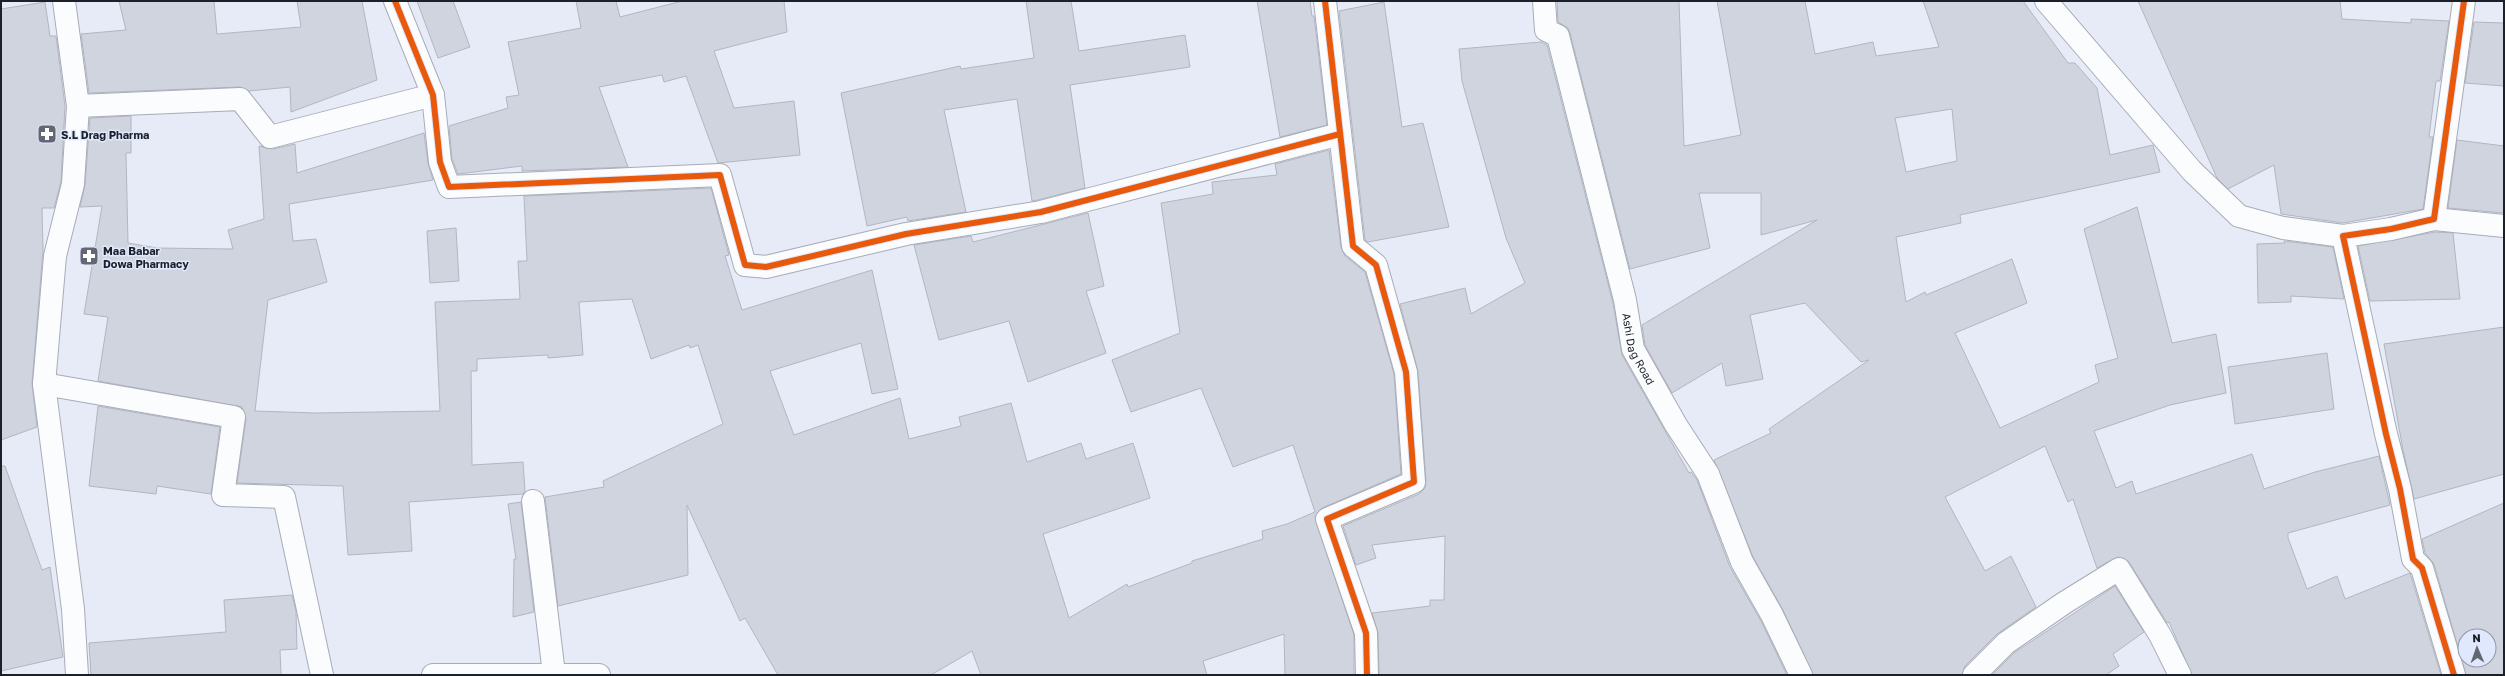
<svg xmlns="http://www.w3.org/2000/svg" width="2505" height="676" font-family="'Golos Text',sans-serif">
<rect width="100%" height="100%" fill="#e6ebf7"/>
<g fill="#d0d4de" stroke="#b2b6c0" fill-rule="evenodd">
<path d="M 119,1 L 214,1 L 217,34 L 301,27 L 297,1 L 362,1 L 377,80 L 291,112 L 290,87 L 249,91 L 239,87 L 89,93 L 81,34 L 126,30 Z"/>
<path d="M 417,1 L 453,1 L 470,47 L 438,58 Z"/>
<path d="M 576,1 L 616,1 L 620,17 L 682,1 L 784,1 L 787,32 L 714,51 L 734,108 L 794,101 L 800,155 L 718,163 L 686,76 L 664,82 L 662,75 L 599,87 L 628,167 L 522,171 L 522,166 L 458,174 L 452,159 L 449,126 L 508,108 L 506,97 L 519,95 L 508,42 L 581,28 Z"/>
<path d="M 1026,1 L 1071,1 L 1079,51 L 1185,35 L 1190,67 L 1070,85 L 1085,188 L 1038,200 L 1032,201 L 1017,99 L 944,110 L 966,212 L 908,221 L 907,217 L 867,226 L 841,93 L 960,66 L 961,69 L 1034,58 Z"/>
<path d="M 1257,1 L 1310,1 L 1312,16 L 1314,16 L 1327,125 L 1280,137 Z"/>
<path d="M 1557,1 L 1679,1 L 1684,146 L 1741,135 L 1717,1 L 1805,1 L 1815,54 L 1873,42 L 1876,56 L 1939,47 L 1923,1 L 2023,1 L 2068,63 L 2075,63 L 2097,88 L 2110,155 L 2153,145 L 2160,172 L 1960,215 L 1961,223 L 1896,237 L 1906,302 L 1925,292 L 1926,295 L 2012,259 L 2027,303 L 1955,333 L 2000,428 L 2099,382 L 2095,365 L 2118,358 L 2084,229 L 2137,207 L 2172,343 L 2216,334 L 2226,393 L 2170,405 L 2094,431 L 2116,488 L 2132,481 L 2136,494 L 2252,454 L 2264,489 L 2315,472 L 2379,456 L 2390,505 L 2288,533 L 2288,538 L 2307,589 L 2337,576 L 2345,599 L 2410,573 L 2441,675 L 2192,675 L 2169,622 L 2167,623 L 2129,562 L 2118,557 L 2097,568 L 2073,499 L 2068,502 L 2045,446 L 1945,497 L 1985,571 L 2011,556 L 2036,607 L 1997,634 L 1965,666 L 1962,675 L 1813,675 L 1783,610 L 1753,557 L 1714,460 L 1771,433 L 1769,429 L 1869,360 L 1861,362 L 1805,303 L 1750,315 L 1763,379 L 1726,386 L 1722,363 L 1672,393 L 1645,345 L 1642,325 L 1817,220 L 1761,235 L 1761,193 L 1699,193 L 1710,248 L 1630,269 L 1570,33 L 1568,28 L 1558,22 ZM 1952,109 L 1957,161 L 1906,172 L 1895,118 Z"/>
<path d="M 2138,1 L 2340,1 L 2342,19 L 2411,23 L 2411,19 L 2449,21 L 2440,81 L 2436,81 L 2429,137 L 2433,137 L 2423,209 L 2343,223 L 2281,214 L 2274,165 L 2228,189 L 2217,178 Z"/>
<path d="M 45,2 L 50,36 L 56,36 L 65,106 L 61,182 L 54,208 L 42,208 L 43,251 L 32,383 L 37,427 L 1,440 L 1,9 Z"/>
<path d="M 1384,2 L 1402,127 L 1423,123 L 1449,227 L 1368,242 L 1365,240 L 1339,11 Z"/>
<path d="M 2474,22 L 2504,23 L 2504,86 L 2465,83 Z"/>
<path d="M 1541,42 L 1547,45 L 1613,303 L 1622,355 L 1689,473 L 1691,472 L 1697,480 L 1730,567 L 1761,621 L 1787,675 L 1379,675 L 1378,633 L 1372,613 L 1430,606 L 1430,600 L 1444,600 L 1445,536 L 1372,545 L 1376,558 L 1356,565 L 1343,526 L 1419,494 L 1425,488 L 1426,481 L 1418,371 L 1400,304 L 1465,288 L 1471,314 L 1525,283 L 1506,238 L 1462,81 L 1459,49 Z"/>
<path d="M 131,116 L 131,153 L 126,153 L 128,243 L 157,248 L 233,249 L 228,230 L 264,219 L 259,146 L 273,149 L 295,144 L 297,173 L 424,133 L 428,163 L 433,180 L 289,204 L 293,241 L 316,239 L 327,282 L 268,300 L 255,411 L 316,413 L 440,411 L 435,302 L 520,299 L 518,261 L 527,261 L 524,196 L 711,188 L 729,255 L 725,256 L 742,310 L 872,270 L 898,389 L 872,394 L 861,343 L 770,371 L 794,435 L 900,398 L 909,439 L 961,426 L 959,417 L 1011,403 L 1027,462 L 1081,443 L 1086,459 L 1133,443 L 1150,498 L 1043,534 L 1069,618 L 1127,584 L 1128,587 L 1192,563 L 1192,561 L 1263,539 L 1262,531 L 1287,524 L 1315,512 L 1293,445 L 1233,467 L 1201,388 L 1131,412 L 1112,360 L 1180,333 L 1161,203 L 1213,194 L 1212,182 L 1277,175 L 1275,164 L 1329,150 L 1341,247 L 1345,256 L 1365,272 L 1394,374 L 1401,474 L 1322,508 L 1315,517 L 1354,635 L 1354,675 L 1285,675 L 1284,634 L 1203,661 L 1207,675 L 981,675 L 972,651 L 931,675 L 778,675 L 745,618 L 740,621 L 687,505 L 688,575 L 558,606 L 545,497 L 604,487 L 603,481 L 723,424 L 698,345 L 690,348 L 689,345 L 651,359 L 632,299 L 579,302 L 583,355 L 548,358 L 548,355 L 477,359 L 477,371 L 471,371 L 472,465 L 523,462 L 525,491 L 523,494 L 409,502 L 412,551 L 348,555 L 343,486 L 237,483 L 246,419 L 242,407 L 98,381 L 108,317 L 84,314 L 102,206 L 80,207 L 85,185 L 90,118 Z"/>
<path d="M 2457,140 L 2504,146 L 2504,213 L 2448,208 Z"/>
<path d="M 1088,213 L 1104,286 L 1086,291 L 1106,353 L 1028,382 L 1009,321 L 939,340 L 914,245 L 971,236 L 973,242 Z"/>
<path d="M 456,228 L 459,281 L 430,283 L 427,231 Z"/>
<path d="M 2435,232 L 2453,233 L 2460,299 L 2370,301 L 2358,246 Z"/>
<path d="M 2284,241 L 2333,247 L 2344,299 L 2291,296 L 2291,302 L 2258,303 L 2257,244 L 2285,243 Z"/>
<path d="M 2504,327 L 2504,474 L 2414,499 L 2403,450 L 2384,344 Z"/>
<path d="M 2327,353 L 2334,409 L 2235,424 L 2228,367 Z"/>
<path d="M 98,406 L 220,427 L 211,494 L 157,486 L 156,494 L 89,486 Z"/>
<path d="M 1,466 L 5,466 L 42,570 L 50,567 L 63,657 L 1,671 Z"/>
<path d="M 521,502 L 534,612 L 513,617 L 514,559 L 516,559 L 508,504 Z"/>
<path d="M 2504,503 L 2504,675 L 2466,675 L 2434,564 L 2425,553 L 2422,539 ZM 2465,636 L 2489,636 L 2489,660 L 2465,660 Z"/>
<path d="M 2115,586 L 2144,632 L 2113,654 L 2119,666 L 2106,675 L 1992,675 L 2014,653 Z"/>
<path d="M 292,595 L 296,611 L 297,649 L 280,650 L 281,675 L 91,675 L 89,643 L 226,632 L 224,600 Z"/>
</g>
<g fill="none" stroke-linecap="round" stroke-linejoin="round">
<g stroke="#a8acb6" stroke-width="24">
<g id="minor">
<path d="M 64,1 L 78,106 L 73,184 L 55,256 L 44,384 L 73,609 L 77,675"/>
<path d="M 395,1 L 433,95 L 440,162 L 449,187 L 720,175 L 745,265 L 766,267 L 906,234 L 1041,212 L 1340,134"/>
<path d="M 1325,1 L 1353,246 L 1376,265 L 1406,372 L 1414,482 L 1327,519 L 1366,633 L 1367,675"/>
<path id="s1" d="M 1544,1 L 1546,30 L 1558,36 L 1625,300 L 1633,349 L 1676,425 L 1708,474 L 1742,562 L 1772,615 L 1801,675"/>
<path d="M 2046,1 L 2192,171 L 2239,216 L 2283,228 L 2343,236"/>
<path d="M 78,106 L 240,99 L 270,137 L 433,95"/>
<path d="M 2434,219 L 2504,226"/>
<path d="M 44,384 L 234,417 L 223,495 L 284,497 L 322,675"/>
<path d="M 533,501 L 554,674"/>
<path d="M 433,675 L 599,675"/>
<path d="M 1974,675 L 2006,643 L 2064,603 L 2119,569 L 2160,635 L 2180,675"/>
<path d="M 2454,675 L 2422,568 L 2413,559 L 2400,489 L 2386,434 L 2343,236 L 2391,229 L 2434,219 L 2464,1"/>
</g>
</g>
<use href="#minor" stroke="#fbfcfe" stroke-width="22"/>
<g stroke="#e0e8fd" stroke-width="8">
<g id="cycleway">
<path d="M 395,1 L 433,95 L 440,162 L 449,187 L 720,175 L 745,265 L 766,267 L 906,234 L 1041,212 L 1340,134"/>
<path d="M 1325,1 L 1353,246 L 1376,265 L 1406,372 L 1414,482 L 1327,519 L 1366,633 L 1367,675"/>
<path d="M 2454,675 L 2422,568 L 2413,559 L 2400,489 L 2386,434 L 2343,236 L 2391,229 L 2434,219 L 2464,1"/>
</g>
</g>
<use href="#cycleway" stroke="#e8590c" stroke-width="6"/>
</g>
<defs>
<g id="pharmacy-square" transform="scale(1)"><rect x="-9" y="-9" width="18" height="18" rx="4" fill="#636771" stroke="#e0e8fd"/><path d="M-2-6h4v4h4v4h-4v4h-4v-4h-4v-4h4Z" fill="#fff"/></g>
</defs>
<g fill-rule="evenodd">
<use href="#pharmacy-square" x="47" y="134"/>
<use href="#pharmacy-square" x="89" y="256"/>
</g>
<g text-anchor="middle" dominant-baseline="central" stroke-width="3" stroke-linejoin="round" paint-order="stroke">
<g font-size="11" font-weight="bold" fill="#1c2029" stroke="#e0e8fd" text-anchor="start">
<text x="61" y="134">S.L Drag Pharma</text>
<text x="103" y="250">Maa Babar<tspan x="103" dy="13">Dowa Pharmacy</tspan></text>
</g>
<g font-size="11" fill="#1c2029" stroke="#e0e8fd">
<text stroke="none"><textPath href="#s1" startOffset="366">Ashi Dag Road</textPath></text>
</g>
</g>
<rect width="2505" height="676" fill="none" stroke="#1c2029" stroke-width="4"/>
<g transform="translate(2477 648) rotate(358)"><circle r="19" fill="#e0e8fd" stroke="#9298a8"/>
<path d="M0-3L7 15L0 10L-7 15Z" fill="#636771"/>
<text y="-6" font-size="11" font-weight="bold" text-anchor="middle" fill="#1c2029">N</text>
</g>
</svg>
